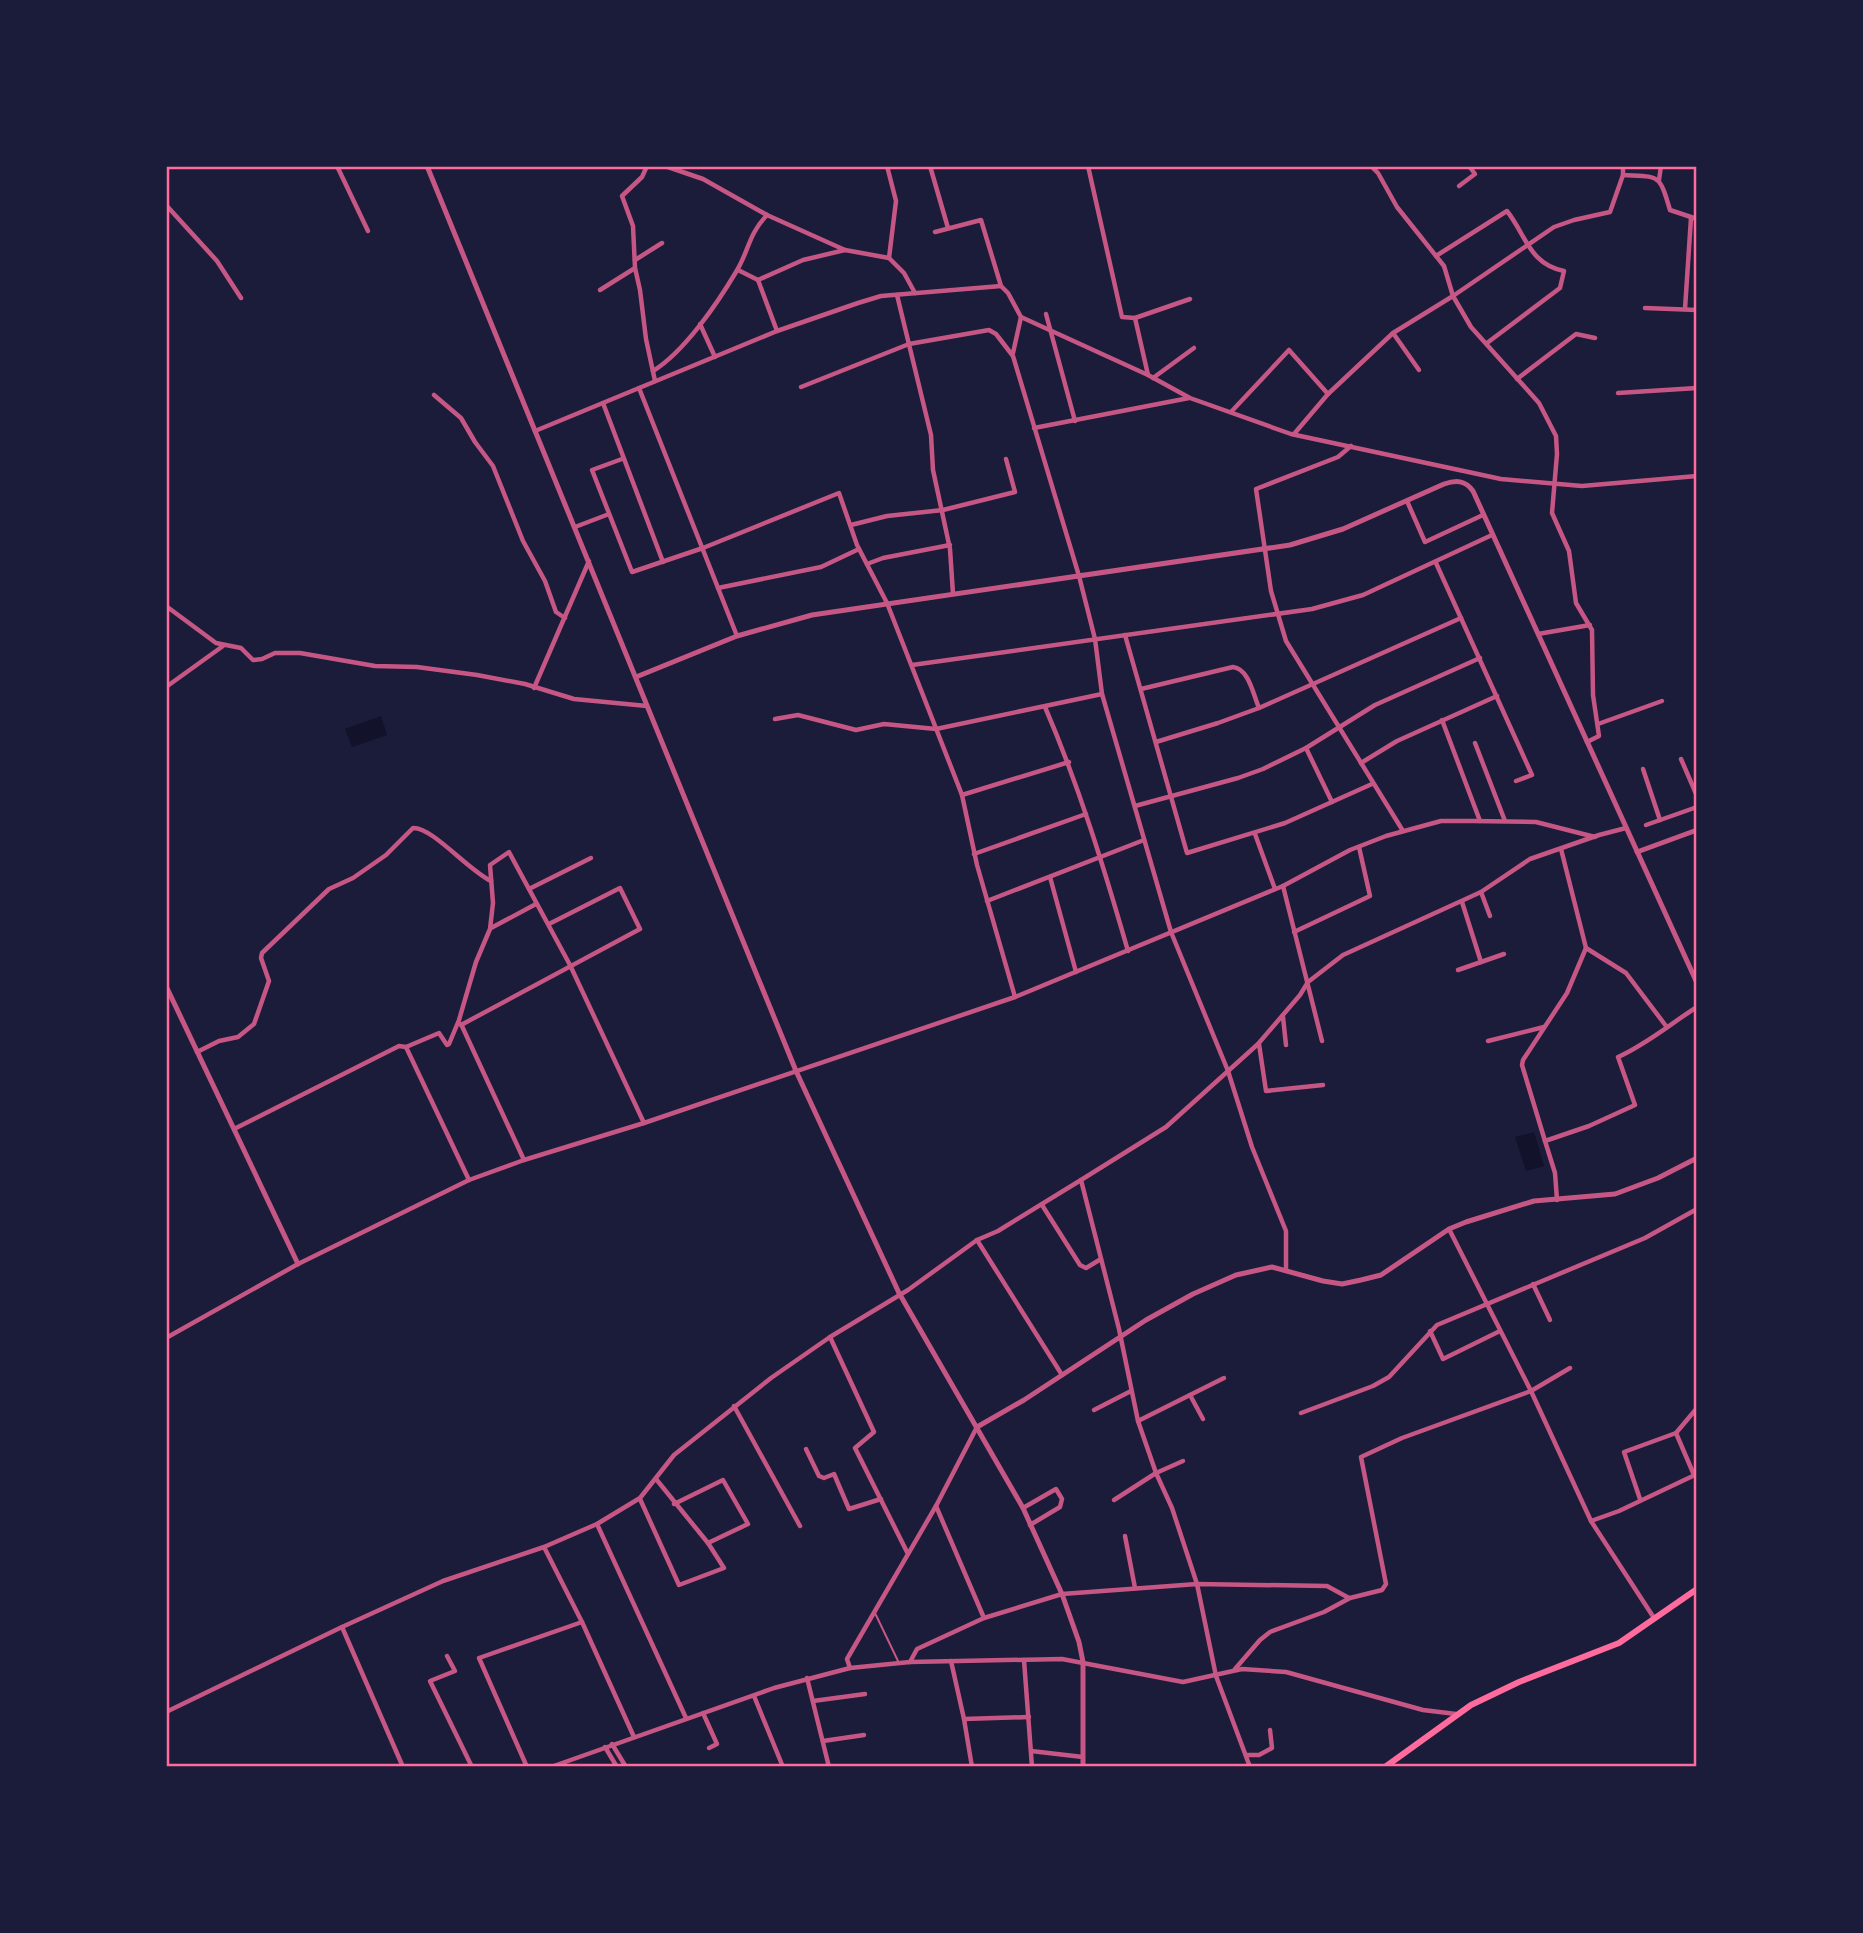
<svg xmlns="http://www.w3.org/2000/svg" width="1863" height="1933" font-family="'IBM Plex Serif',serif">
<rect width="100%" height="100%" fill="#1b1b3a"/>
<g fill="#12122b">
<path d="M 381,716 L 387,735 L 352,747 L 345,729 Z"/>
<path d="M 1534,1132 L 1544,1166 L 1526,1171 L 1515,1137 Z"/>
</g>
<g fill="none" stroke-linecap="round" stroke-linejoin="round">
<path stroke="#c65784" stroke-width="2" d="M 875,1613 L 898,1661"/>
<g stroke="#c65784" stroke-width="4.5">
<path d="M 337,166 L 368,231"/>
<path d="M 647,166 L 642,177 L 622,196 L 633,226 L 635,268 L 640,290 L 646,339 L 655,381"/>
<path d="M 665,166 L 703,179 L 767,215 L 845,250"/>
<path d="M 887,166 L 896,201 L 889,258"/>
<path d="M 930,166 L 948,228"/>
<path d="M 1088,166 L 1122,317 L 1135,318 L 1190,299"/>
<path d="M 1371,166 L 1378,173 L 1397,207 L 1444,266 L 1453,296 L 1471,327 L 1539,403 L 1556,436 L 1557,454 L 1552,513 L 1569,551 L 1576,603 L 1592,630 L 1593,695 L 1599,736 L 1587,742"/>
<path d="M 1623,166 L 1623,175 C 1660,177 1659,173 1670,210 L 1697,219"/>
<path d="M 1659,180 L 1661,166"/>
<path d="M 1459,186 L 1475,174 L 1469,166"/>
<path d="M 166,205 L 217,261 L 241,298"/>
<path d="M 935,232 L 981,220 L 1001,286 L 1008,293 L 1021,317 L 1148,375 L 1190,398 L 1291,434 L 1501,479 L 1582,486 L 1697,476"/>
<path d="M 1436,256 L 1507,211 C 1526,235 1529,264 1564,271 L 1560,288 L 1487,343"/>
<path d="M 635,260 L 662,243"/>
<path d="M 738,270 L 758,280 L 777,331"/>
<path d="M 758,280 L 803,260 L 845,250 L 889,258 L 904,273 L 915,293"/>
<path d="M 600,290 L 635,268"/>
<path d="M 897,295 L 931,435 L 933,470 L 950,549 L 953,594"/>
<path d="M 1645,308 L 1697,310"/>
<path d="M 1685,309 L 1691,218"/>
<path d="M 1046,314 L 1075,421"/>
<path d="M 1135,318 L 1148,375"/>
<path d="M 700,324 L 715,357"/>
<path d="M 1393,333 L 1419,370"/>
<path d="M 1013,353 L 1021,317"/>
<path d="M 653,371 C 684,352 717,304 736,272 C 749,251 748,235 767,215"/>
<path d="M 1153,378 L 1194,348"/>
<path d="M 1517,379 L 1576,334 L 1595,338"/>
<path d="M 801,387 L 909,344 L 989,330 L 996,334 L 1013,356 L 1079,576 L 1095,639 L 1102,694 L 1171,932 L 1228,1071 L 1252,1147 L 1286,1231 L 1286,1270"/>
<path d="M 639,388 L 737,636"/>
<path d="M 1618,393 L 1697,388"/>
<path d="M 434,395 L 461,418 L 475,442 L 493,466 L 523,541 L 545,581 L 556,612 L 565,618"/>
<path d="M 603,403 L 663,562"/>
<path d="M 1231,412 L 1289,350 L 1328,394"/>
<path d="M 1034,428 L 1189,398"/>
<path d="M 535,431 L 777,331 L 858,303 L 881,296 L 1001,286"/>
<path d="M 1294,434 L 1328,394 L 1393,333 L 1453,296 L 1554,227 L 1574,220 L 1610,212 L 1623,175"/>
<path d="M 1351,446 L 1338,457 L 1256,489 L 1271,591 L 1286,641 L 1403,831"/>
<path d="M 622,459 L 592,470 L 632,572 L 703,548 L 839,493 L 857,545 L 887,603 L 962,795 L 977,865 L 1015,997"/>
<path d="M 1407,501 L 1425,542 L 1483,515"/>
<path d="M 851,525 L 887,516 L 943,510 L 1015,492 L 1006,459"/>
<path d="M 575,527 L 609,514"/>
<path d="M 1436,563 L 1532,775 L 1516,781"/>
<path d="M 867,564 L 883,558 L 950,545"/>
<path d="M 718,588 L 821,567 L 859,549"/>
<path d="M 166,606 L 216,643 L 241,648 L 253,660 L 262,659 L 275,653 L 300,653 L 375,666 L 417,667 L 477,675 L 525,684 L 574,699 L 647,706"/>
<path d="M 1538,634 L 1590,625"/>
<path d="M 1125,635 L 1187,853 L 1285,823 L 1372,784"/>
<path d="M 912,665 L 1312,609 L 1363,595 L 1492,535"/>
<path d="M 166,687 L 223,646"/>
<path d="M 534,688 L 589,561"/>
<path d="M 1141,689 L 1233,667 C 1249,669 1253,694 1259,708"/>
<path d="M 1045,707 C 1079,786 1104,868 1128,951"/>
<path d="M 775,719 L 798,715 L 856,730 L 884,724 L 936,729 L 1102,694"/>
<path d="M 1442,720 L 1480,821"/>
<path d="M 1598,724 L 1662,701"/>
<path d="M 1156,742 L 1218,723 L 1259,708 L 1461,618"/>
<path d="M 1475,743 L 1505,821"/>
<path d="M 1306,748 L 1332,802"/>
<path d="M 1681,759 L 1697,796"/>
<path d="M 1361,763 L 1397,741 L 1497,696"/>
<path d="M 1643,769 L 1660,820"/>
<path d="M 962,795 L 1069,762"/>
<path d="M 1135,806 L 1238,778 L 1263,769 L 1306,748 L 1375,705 L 1480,658"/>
<path d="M 1646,825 L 1697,807"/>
<path d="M 1255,834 L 1275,889"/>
<path d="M 974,854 L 1086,814"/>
<path d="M 1050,877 L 1076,972"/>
<path d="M 1283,886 L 1322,1041"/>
<path d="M 529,889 L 591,858"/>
<path d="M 1481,892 L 1490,916"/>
<path d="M 987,901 L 1144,840"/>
<path d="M 1462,902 L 1481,962"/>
<path d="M 491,928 L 536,904"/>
<path d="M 1294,932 L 1370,896 L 1359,847"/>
<path d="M 1586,948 L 1626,973 L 1666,1026"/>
<path d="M 1458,970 L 1504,954"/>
<path d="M 1283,1017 L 1286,1045"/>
<path d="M 461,1024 L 524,1160"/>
<path d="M 461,1025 L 640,929 L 620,888 L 549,924"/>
<path d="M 1488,1041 L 1544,1027"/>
<path d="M 1259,1044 L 1266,1091 L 1323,1085"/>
<path d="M 406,1047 L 469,1180"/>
<path d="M 197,1052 L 219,1041 L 238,1037 L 254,1024 L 269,981 L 261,958 L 262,953 L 329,889 L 353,878 L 386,855 L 413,828 C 432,827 468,870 491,881"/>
<path d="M 234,1129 L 399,1046 L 406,1047 L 439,1033 L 447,1045 L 449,1044 L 459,1020 L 476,962 L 490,929 L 493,903 L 490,865 L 509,852 L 570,965 L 644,1123"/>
<path d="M 1545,1141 L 1522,1065 L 1523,1060 L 1567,993 L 1586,948 L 1561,849"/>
<path d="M 1557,1200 L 1555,1173 L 1545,1141 L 1589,1126 L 1635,1105 L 1618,1057 C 1647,1044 1670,1024 1697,1007"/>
<path d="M 1042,1205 L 1080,1265 L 1086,1268 L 1101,1259"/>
<path d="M 1449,1229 L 1531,1391 L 1591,1521 L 1654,1618"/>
<path d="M 977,1240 L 1062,1375"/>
<path d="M 1533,1284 L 1550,1320"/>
<path d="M 1430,1331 L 1443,1359 L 1500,1331"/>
<path d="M 830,1337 L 874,1432 L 855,1448 L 907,1552"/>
<path d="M 166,1338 L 298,1264 L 469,1180 L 524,1160 L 644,1123 L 1015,997 L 1283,886 L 1350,850 L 1386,836 L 1441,821 L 1473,821 L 1536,822 L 1595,837"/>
<path d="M 1190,1395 L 1203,1419"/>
<path d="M 734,1406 L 800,1526"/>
<path d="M 1094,1410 L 1131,1391"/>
<path d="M 1301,1413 L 1373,1386 L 1389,1377 L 1437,1325 L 1645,1238 L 1697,1209"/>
<path d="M 1138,1421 L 1224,1378"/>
<path d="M 1676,1433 L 1694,1475"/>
<path d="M 806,1449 L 819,1476 L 824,1478 L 834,1474 L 849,1509 L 881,1499"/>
<path d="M 640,1499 L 679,1585 L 724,1568 L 708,1543 L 656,1479"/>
<path d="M 1640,1499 L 1624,1452 L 1676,1433 L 1697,1408"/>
<path d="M 1114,1500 L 1156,1473 L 1183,1461"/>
<path d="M 674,1504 L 723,1480 L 748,1524 L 708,1543"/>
<path d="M 936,1506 L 984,1618"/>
<path d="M 1023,1508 L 1056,1489 L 1062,1499 L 1060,1507 L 1030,1525"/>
<path d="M 1591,1521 L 1619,1511 L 1697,1474"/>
<path d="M 597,1524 L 686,1718"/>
<path d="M 1125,1536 L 1135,1588"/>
<path d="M 544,1547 L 582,1622 L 634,1737"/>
<path d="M 342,1627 L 403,1767"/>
<path d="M 447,1656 L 455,1671 L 430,1681 L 472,1767"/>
<path d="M 1024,1660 L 1032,1767"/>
<path d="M 951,1661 L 964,1719 L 972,1767"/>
<path d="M 910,1662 L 917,1649 L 984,1618 L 1062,1594 L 1197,1584 L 1327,1586 L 1349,1598"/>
<path d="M 850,1668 L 847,1659 L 936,1506 L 977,1427"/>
<path d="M 1235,1669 L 1260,1640 L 1270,1632 L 1324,1612 L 1350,1598 L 1382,1590 L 1386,1584 L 1361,1457 L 1402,1438 L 1531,1391 L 1570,1368"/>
<path d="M 807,1678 L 829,1767"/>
<path d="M 754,1696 L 783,1767"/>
<path d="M 813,1701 L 865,1694"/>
<path d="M 166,1712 L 342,1627 L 443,1581 L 544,1547 L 597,1524 L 640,1498 L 674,1455 L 771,1378 L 830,1337 L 908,1290 L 977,1240 L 998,1231 L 1081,1180"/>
<path d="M 703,1713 L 717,1744 L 709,1748"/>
<path d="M 964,1719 L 1029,1717"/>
<path d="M 823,1741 L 864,1735"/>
<path d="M 612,1744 L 626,1767"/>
<path d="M 605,1747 L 617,1767"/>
<path d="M 1031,1751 L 1083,1757"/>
<path d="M 1246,1755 L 1259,1755 L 1272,1748 L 1270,1730"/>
<path d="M 527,1767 L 479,1658 L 582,1622"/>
<path d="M 551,1767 L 774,1688 L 850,1668 L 910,1662 L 1062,1659 L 1183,1682 L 1242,1669 L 1286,1672 L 1423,1710 L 1456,1714"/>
<path d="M 1250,1767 L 1216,1676 L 1197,1584 L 1172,1508 L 1156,1473 L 1138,1421 L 1119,1329 L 1081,1180 L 1166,1127 L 1258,1044 L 1300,995 L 1308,982 L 1343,955 L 1481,892 L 1530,859 L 1599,835 L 1626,828"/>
</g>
<g stroke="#c65784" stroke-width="5">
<path d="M 427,166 L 796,1071 L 899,1293 L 1023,1508 L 1062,1594 L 1079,1642 L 1083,1662 L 1083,1767"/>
<path d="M 636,677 L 737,636 L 812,615 L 1290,545 L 1343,529 L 1444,484 C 1456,480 1465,480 1473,491 L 1697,983"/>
<path d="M 1637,852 L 1697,830"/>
<path d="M 166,986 L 298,1264"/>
<path d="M 977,1427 L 1024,1400 L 1146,1320 L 1193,1294 L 1236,1275 L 1272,1267 L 1323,1281 L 1342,1284 L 1361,1280 L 1381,1275 L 1449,1229 L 1466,1222 L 1534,1201 L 1615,1194 L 1658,1178 L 1697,1158"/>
</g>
<path stroke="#ff6b9d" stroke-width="6" d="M 1385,1767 L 1471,1705 L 1519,1682 L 1619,1643 L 1697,1589"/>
</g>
<rect width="1863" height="1933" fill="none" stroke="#1b1b3a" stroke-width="336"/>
<rect x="168" y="168" width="1527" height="1597" fill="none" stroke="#ff6b9d" stroke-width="2.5"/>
</svg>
